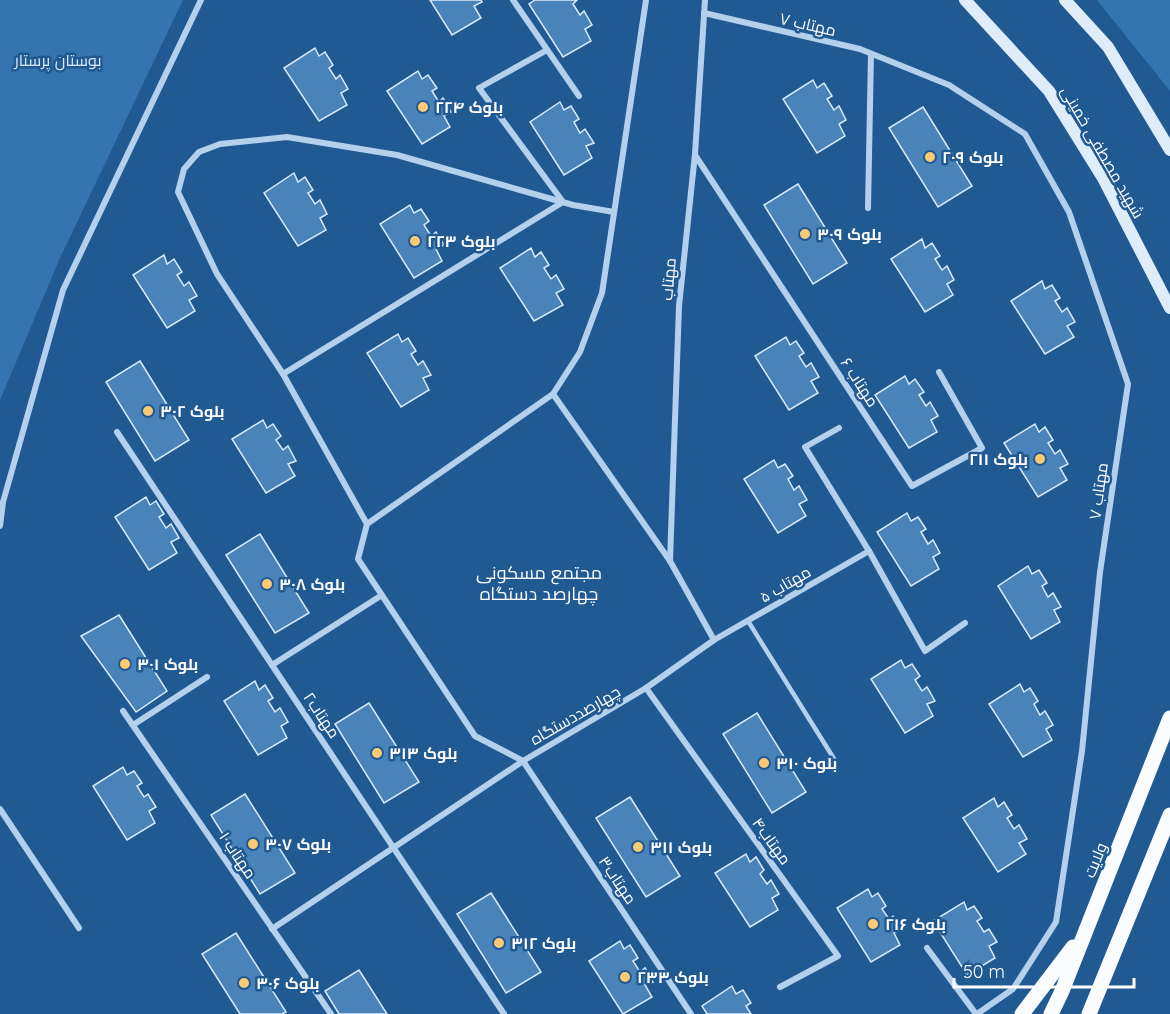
<svg xmlns="http://www.w3.org/2000/svg" width="1170" height="1014" font-family="Quicksand,Cairo,sans-serif">
<rect width="100%" height="100%" fill="#215a93"/>
<g fill="#3474b0">
<path d="M 0,0 L 183,0 L 60,258 L 0,400 Z"/>
<path d="M 1097,0 L 1170,0 L 1170,91 Z"/>
</g>
<g fill="#4983b9" stroke="#d9eafa" stroke-width="1.5">
<path d="M 430,0 L 481,0 L 482,2 L 474,6 L 481,18 L 452,35 Z"/>
<path d="M 535,0 L 577,0 L 573,4 L 580,15 L 584,11 L 592,25 L 585,29 L 591,41 L 563,57 L 529,4 Z"/>
<path d="M 315,48 L 319,56 L 325,52 L 333,65 L 329,68 L 336,79 L 340,75 L 348,89 L 341,93 L 347,105 L 319,121 L 284,68 Z"/>
<path d="M 418,71 L 422,79 L 428,75 L 437,88 L 432,91 L 439,102 L 443,98 L 451,112 L 444,116 L 450,127 L 422,144 L 387,91 Z"/>
<path d="M 813,80 L 817,88 L 824,83 L 832,96 L 827,99 L 834,110 L 839,106 L 846,120 L 839,124 L 845,136 L 817,153 L 783,99 Z"/>
<path d="M 560,102 L 564,110 L 571,106 L 579,119 L 574,122 L 580,133 L 585,129 L 594,143 L 586,146 L 592,158 L 564,175 L 530,122 Z"/>
<path d="M 923,107 L 972,186 L 938,207 L 889,128 Z"/>
<path d="M 294,173 L 298,182 L 305,177 L 313,190 L 308,193 L 315,204 L 320,200 L 327,214 L 320,218 L 326,230 L 298,246 L 264,193 Z"/>
<path d="M 798,184 L 847,263 L 813,284 L 764,205 Z"/>
<path d="M 410,205 L 414,213 L 421,209 L 429,221 L 424,225 L 431,236 L 436,232 L 444,245 L 436,249 L 442,261 L 414,278 L 380,224 Z"/>
<path d="M 922,239 L 925,248 L 932,243 L 940,256 L 935,259 L 942,270 L 947,266 L 954,280 L 947,284 L 953,295 L 925,312 L 891,259 Z"/>
<path d="M 531,248 L 535,257 L 541,252 L 549,265 L 544,268 L 551,279 L 556,275 L 564,289 L 556,293 L 563,305 L 534,321 L 500,268 Z"/>
<path d="M 164,255 L 167,264 L 174,259 L 182,272 L 177,275 L 184,286 L 189,282 L 197,296 L 189,300 L 195,311 L 167,328 L 133,275 Z"/>
<path d="M 1042,281 L 1045,289 L 1052,285 L 1060,298 L 1055,301 L 1062,312 L 1067,308 L 1075,322 L 1067,326 L 1074,337 L 1045,354 L 1011,301 Z"/>
<path d="M 398,334 L 402,342 L 408,338 L 416,351 L 411,354 L 418,365 L 423,361 L 431,375 L 423,378 L 429,390 L 401,407 L 367,353 Z"/>
<path d="M 786,337 L 790,345 L 796,341 L 804,353 L 799,356 L 806,367 L 811,363 L 819,377 L 811,381 L 818,393 L 789,410 L 755,356 Z"/>
<path d="M 140,361 L 189,440 L 155,461 L 106,382 Z"/>
<path d="M 905,376 L 909,384 L 915,379 L 924,392 L 919,395 L 926,406 L 930,402 L 938,416 L 931,420 L 937,432 L 909,448 L 875,395 Z"/>
<path d="M 263,420 L 267,428 L 273,424 L 281,436 L 276,440 L 283,450 L 288,446 L 296,461 L 288,464 L 295,476 L 266,493 L 232,439 Z"/>
<path d="M 1035,424 L 1039,432 L 1045,427 L 1053,440 L 1048,443 L 1055,454 L 1060,450 L 1068,464 L 1060,468 L 1067,480 L 1038,497 L 1004,443 Z"/>
<path d="M 774,460 L 778,468 L 785,464 L 793,476 L 788,479 L 794,490 L 799,486 L 807,500 L 799,504 L 806,516 L 778,533 L 744,479 Z"/>
<path d="M 146,497 L 150,505 L 156,501 L 164,514 L 159,517 L 166,528 L 171,524 L 179,538 L 171,542 L 177,553 L 149,570 L 115,517 Z"/>
<path d="M 907,513 L 911,521 L 918,517 L 926,529 L 921,532 L 928,544 L 933,540 L 940,553 L 933,557 L 939,569 L 911,586 L 877,532 Z"/>
<path d="M 260,534 L 309,613 L 275,633 L 226,555 Z"/>
<path d="M 1028,566 L 1032,574 L 1039,570 L 1047,583 L 1042,586 L 1048,597 L 1053,593 L 1061,607 L 1054,610 L 1060,622 L 1031,639 L 998,586 Z"/>
<path d="M 119,615 L 167,691 L 136,712 L 81,636 Z"/>
<path d="M 901,660 L 905,668 L 912,664 L 920,676 L 915,680 L 922,691 L 927,687 L 935,701 L 927,704 L 933,716 L 905,733 L 871,679 Z"/>
<path d="M 255,681 L 259,690 L 265,685 L 273,698 L 268,701 L 275,712 L 280,708 L 288,722 L 281,726 L 287,738 L 258,755 L 224,701 Z"/>
<path d="M 1020,684 L 1024,692 L 1030,688 L 1038,701 L 1034,704 L 1040,715 L 1045,711 L 1053,725 L 1046,729 L 1052,740 L 1023,757 L 989,704 Z"/>
<path d="M 369,703 L 419,782 L 384,803 L 335,724 Z"/>
<path d="M 757,713 L 806,792 L 772,813 L 723,734 Z"/>
<path d="M 123,767 L 127,775 L 134,771 L 142,783 L 137,786 L 144,797 L 148,794 L 156,807 L 149,811 L 155,823 L 127,840 L 93,786 Z"/>
<path d="M 245,794 L 295,873 L 260,894 L 211,815 Z"/>
<path d="M 630,797 L 680,876 L 646,897 L 596,818 Z"/>
<path d="M 994,798 L 998,807 L 1004,802 L 1012,815 L 1007,818 L 1014,829 L 1019,825 L 1027,839 L 1019,843 L 1026,854 L 998,872 L 963,818 Z"/>
<path d="M 746,854 L 750,862 L 756,857 L 764,870 L 760,874 L 767,884 L 771,880 L 779,894 L 772,898 L 778,910 L 750,927 L 715,873 Z"/>
<path d="M 868,889 L 872,897 L 878,893 L 886,906 L 882,909 L 889,919 L 893,916 L 901,929 L 894,933 L 900,945 L 871,962 L 837,908 Z"/>
<path d="M 491,893 L 541,972 L 506,993 L 457,914 Z"/>
<path d="M 964,902 L 967,910 L 974,906 L 982,918 L 977,921 L 984,932 L 989,929 L 997,942 L 989,946 L 995,958 L 967,975 L 933,921 Z"/>
<path d="M 236,933 L 286,1012 L 282,1014 L 240,1014 L 202,954 Z"/>
<path d="M 620,941 L 624,949 L 630,945 L 638,958 L 633,961 L 640,972 L 645,968 L 653,982 L 645,985 L 652,997 L 623,1014 L 589,961 Z"/>
<path d="M 359,970 L 387,1014 L 339,1014 L 325,991 Z"/>
<path d="M 732,986 L 736,994 L 743,990 L 751,1003 L 746,1006 L 751,1014 L 707,1014 L 702,1006 Z"/>
</g>
<g fill="none" stroke-linecap="round" stroke-linejoin="round">
<path stroke="#b3d1ed" stroke-width="4.5" d="M 748,621 L 836,762"/>
<g stroke="#b3d1ed" stroke-width="6">
<path d="M 513,0 L 579,96"/>
<path d="M 704,13 L 860,49 L 949,85 L 1025,134 L 1069,212 L 1128,384 L 1100,572 L 1082,751 L 1056,922 L 1013,989 L 977,1014"/>
<path d="M 695,155 L 912,486 L 982,448 L 939,372"/>
<path d="M 868,208 L 871,54"/>
<path d="M 283,374 L 563,202 L 479,88 L 547,50"/>
<path d="M 553,394 L 670,561 L 714,640 L 646,688 L 523,761 L 475,736 L 358,559 L 367,524 L 553,394 L 580,352 L 602,293 L 646,0"/>
<path d="M 839,428 L 805,447 L 869,551 L 925,651 L 965,623"/>
<path d="M 117,432 L 504,1014"/>
<path d="M 367,524 L 283,374 L 217,274 L 178,192 L 184,169 L 199,152 L 220,144 L 287,137 L 397,155 L 573,205 L 614,212"/>
<path d="M 0,526 L 3,502 L 63,290 L 201,0"/>
<path d="M 670,561 L 679,306 L 695,154 L 705,0"/>
<path d="M 714,640 L 869,551"/>
<path d="M 272,665 L 382,595"/>
<path d="M 646,688 L 838,956 L 780,987"/>
<path d="M 123,711 L 331,1014"/>
<path d="M 133,725 L 207,677"/>
<path d="M 0,809 L 79,928"/>
<path d="M 272,929 L 523,761 L 691,1014"/>
<path d="M 927,948 L 976,1014"/>
</g>
<g stroke="#dfedfa" stroke-width="12">
<path d="M 965,0 L 1049,91 L 1103,178 L 1170,308"/>
<path d="M 1065,0 L 1108,47 L 1170,150"/>
</g>
<g stroke="#fafcff" stroke-width="15">
<path d="M 1022,1014 L 1073,947"/>
<path d="M 1051,1014 L 1062,991 L 1170,718"/>
<path d="M 1089,1014 L 1170,815"/>
</g>
</g>
<g fill="#facb74" stroke="#215a93" stroke-width="2">
<circle cx="423" cy="107" r="6"/>
<circle cx="930" cy="157" r="6"/>
<circle cx="805" cy="234" r="6"/>
<circle cx="415" cy="241" r="6"/>
<circle cx="148" cy="411" r="6"/>
<circle cx="1040" cy="459" r="6"/>
<circle cx="267" cy="584" r="6"/>
<circle cx="125" cy="664" r="6"/>
<circle cx="377" cy="753" r="6"/>
<circle cx="764" cy="763" r="6"/>
<circle cx="253" cy="844" r="6"/>
<circle cx="638" cy="847" r="6"/>
<circle cx="873" cy="924" r="6"/>
<circle cx="499" cy="943" r="6"/>
<circle cx="625" cy="977" r="6"/>
<circle cx="244" cy="983" r="6"/>
</g>
<g text-anchor="middle" dominant-baseline="central" stroke-width="5" stroke-linejoin="round" paint-order="stroke">
<g font-size="16" fill="#fff" stroke="#215a93">
<text transform="translate(808 24) rotate(13)">مهتاب ۷</text>
<text transform="translate(1103 152) rotate(60)">شهید مصطفی خمینی</text>
<text transform="translate(668 279) rotate(-85)">مهتاب</text>
<text transform="translate(860 382) rotate(57)">مهتاب ۶</text>
<text transform="translate(1098 491) rotate(-82)">مهتاب ۷</text>
<text transform="translate(785 584) rotate(-30)">مهتاب ۵</text>
<text transform="translate(322 715) rotate(56)">مهتاب۲</text>
<text transform="translate(575 715) rotate(-30)">چهارصددستگاه</text>
<text transform="translate(772 841) rotate(54)">مهتاب۴</text>
<text transform="translate(238 855) rotate(56)">مهتاب ۱</text>
<text transform="translate(1095 860) rotate(-68)">ولایت</text>
<text transform="translate(618 880) rotate(56)">مهتاب۳</text>
</g>
<g font-size="16" fill="#d9eafa" stroke="#215a93">
<text x="58" y="60">بوستان پرستار</text>
</g>
<g font-size="16" font-weight="bold" fill="#fff" stroke="#215a93" text-anchor="start">
<text x="435" y="107">بلوک ۲۲۴</text>
<text x="942" y="157">بلوک ۲۰۹</text>
<text x="817" y="234">بلوک ۳۰۹</text>
<text x="427" y="241">بلوک ۲۲۳</text>
<text x="160" y="411">بلوک ۳۰۲</text>
<text x="1028" y="459" text-anchor="end">بلوک ۲۱۱</text>
<text x="279" y="584">بلوک ۳۰۸</text>
<text x="137" y="664">بلوک ۳۰۱</text>
<text x="389" y="753">بلوک ۳۱۳</text>
<text x="776" y="763">بلوک ۳۱۰</text>
<text x="265" y="844">بلوک ۳۰۷</text>
<text x="650" y="847">بلوک ۳۱۱</text>
<text x="885" y="924">بلوک ۲۱۶</text>
<text x="511" y="943">بلوک ۳۱۲</text>
<text x="637" y="977">بلوک ۲۳۳</text>
<text x="256" y="983">بلوک ۳۰۶</text>
</g>
<g font-size="18" fill="#fff" stroke="#215a93">
<text x="539" y="572">مجتمع مسکونی<tspan x="539" dy="21">چهارصد دستگاه</tspan></text>
</g>
</g>
<path d="M954 978v9h180v-9" fill="none" stroke="#ffffff" stroke-width="3"/>
<text x="963" y="978" font-size="18" fill="#ffffff" stroke="#215a93" stroke-width="4.5" paint-order="stroke">50 m</text>
</svg>
